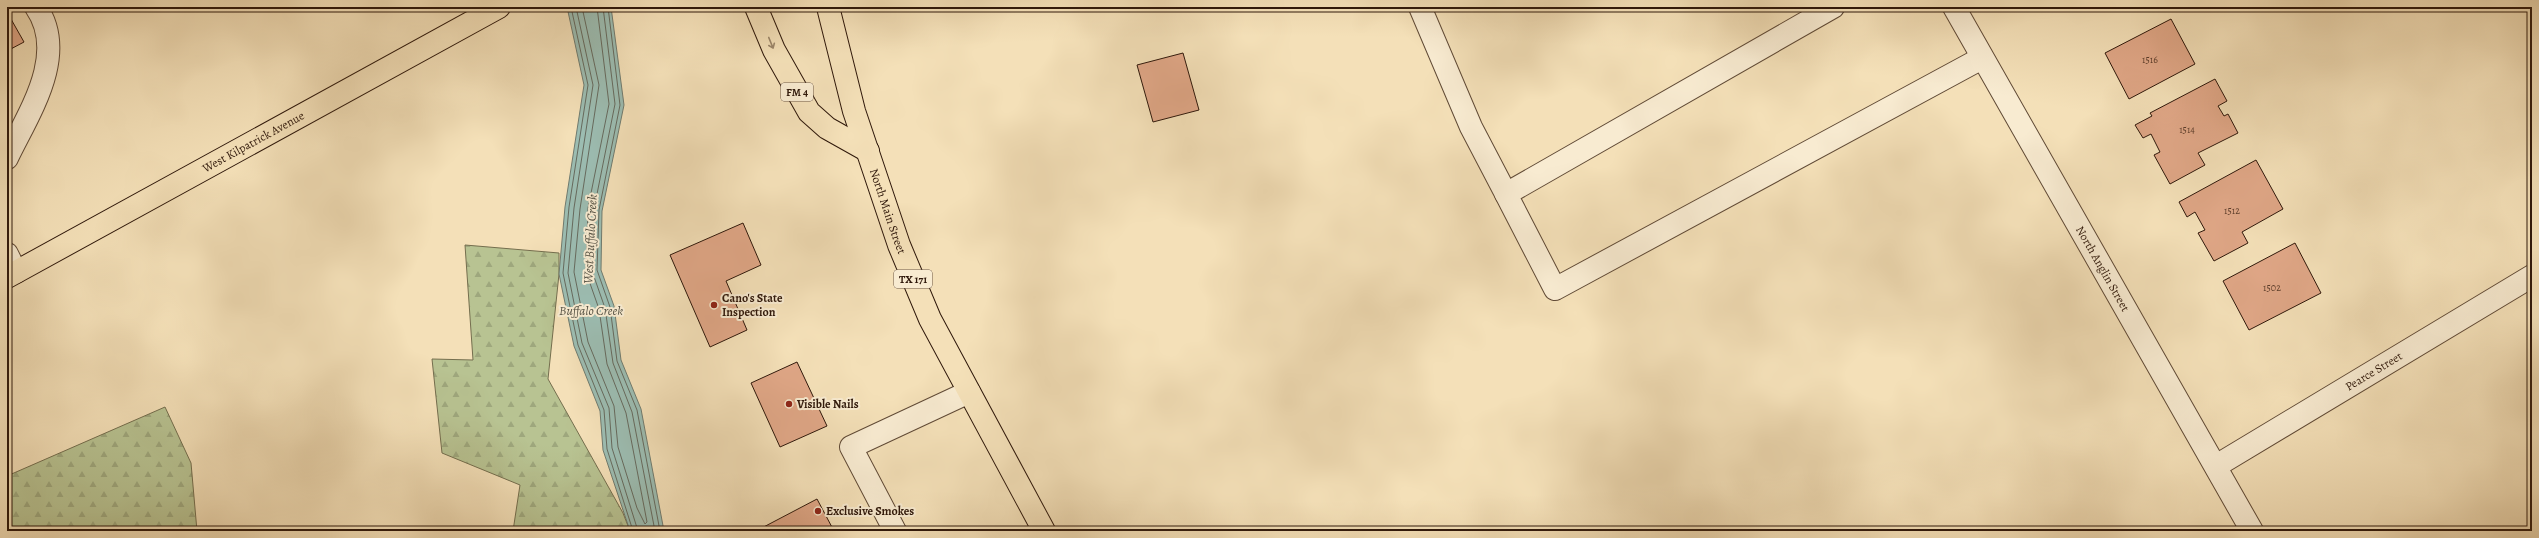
<svg xmlns="http://www.w3.org/2000/svg" width="2539" height="538" font-family="Alegreya,serif">
<defs>
<pattern id="forest-firs" width="22" height="20" patternUnits="userSpaceOnUse"><rect width="22" height="20" fill="#b8c392"/><path d="M5 1l3.5 6h-7zM16 11l3.5 6h-7z" fill="#9ea77d"/></pattern>
</defs>
<rect width="100%" height="100%" fill="#f4e0b8"/>
<filter id="stains"><feTurbulence type="fractalNoise" baseFrequency=".005" numOctaves="4"/><feColorMatrix values="0 0 0 0 .2 0 0 0 0 .09 0 0 0 0 .02 0 0 0 .5 -.17"/></filter>
<radialGradient id="worn" r=".72"><stop offset=".6" stop-color="#630" stop-opacity="0"/><stop offset="1" stop-color="#630" stop-opacity=".3"/></radialGradient>
<g fill="url(#forest-firs)" stroke="#746e4e">
<path d="M 465,245 L 559,253 L 559,274 L 548,379 L 623,513 L 630,531 L 513,531 L 520,485 L 442,453 L 432,359 L 473,360 Z"/>
<path d="M 165,407 L 191,463 L 197,531 L 7,531 L 7,476 Z"/>
</g>
<path fill="#9cbdb2" stroke="#707b6f" d="M 567,7 L 611,7 L 624,105 L 602,211 L 601,270 L 614,306 L 621,360 L 641,409 L 664,531 L 630,531 L 603,450 L 600,411 L 574,346 L 559,274 L 565,207 L 584,85 Z"/>
<g fill="none" stroke-linecap="round" stroke-linejoin="round">
<g stroke="#666a5e" stroke-width="1">
<path d="M 571,7 L 588,85 L 569,207 L 563,273 L 578,345 L 604,410 L 607,449 L 633,531"/>
<path d="M 576,7 L 593,85 L 574,208 L 568,273 L 582,343 L 609,408 L 612,448 L 638,531"/>
<path d="M 582,7 L 599,85 L 580,209 L 574,272 L 588,342 L 614,406 L 618,447 L 637,508 L 645,524 L 647,522 L 626,413 L 607,364 L 599,309 L 586,272 L 588,208 L 609,104 L 597,7"/>
<path d="M 603,7 L 615,104 L 594,209 L 592,271 L 605,308 L 613,363 L 632,412 L 655,531"/>
<path d="M 608,7 L 620,105 L 599,210 L 597,270 L 610,307 L 617,361 L 637,410 L 660,531"/>
</g>
</g>
<g fill="#e0a787" stroke="#2f180b">
<path d="M 7,12 L 24,42 L 7,51 Z"/>
<path d="M 2171,19 L 2195,64 L 2129,99 L 2105,53 Z"/>
<path d="M 1183,53 L 1199,110 L 1153,122 L 1137,65 Z"/>
<path d="M 2215,79 L 2227,101 L 2218,106 L 2224,116 L 2228,114 L 2238,133 L 2198,153 L 2205,165 L 2170,184 L 2154,155 L 2160,152 L 2151,134 L 2143,138 L 2135,125 L 2152,116 L 2150,113 Z"/>
<path d="M 2256,160 L 2283,209 L 2242,232 L 2248,243 L 2214,261 L 2198,233 L 2205,230 L 2195,212 L 2187,217 L 2179,202 Z"/>
<path d="M 743,223 L 761,265 L 726,281 L 747,330 L 710,347 L 670,255 Z"/>
<path d="M 2295,243 L 2321,293 L 2249,330 L 2223,281 Z"/>
<path d="M 797,362 L 827,426 L 780,447 L 751,383 Z"/>
<path d="M 817,499 L 834,531 L 756,531 Z"/>
</g>
<g fill="none" stroke-linecap="round" stroke-linejoin="round">
<g stroke="#604a36" stroke-width="24">
<g id="minor">
<path d="M 1420,7 L 1471,127 L 1506,194"/>
<path d="M 1833,7 L 1506,194 L 1555,289 L 1982,58"/>
<path id="s1" d="M 1954,7 L 2252,531"/>
<path d="M 7,158 C 28,114 69,55 36,7"/>
<path d="M 7,254 L 16,272"/>
<path id="s2" d="M 2216,466 L 2532,276"/>
<path d="M 895,531 L 851,447 L 969,392"/>
</g>
</g>
<g stroke="#2f180b" stroke-width="24">
<g id="major">
<path d="M 756,7 L 774,50 L 809,112 L 827,128 L 868,151"/>
<path id="s3" d="M 828,7 L 854,111 L 899,245 L 930,319 L 1044,531"/>
<path id="s4" d="M 7,277 L 499,7"/>
</g>
</g>
<use href="#minor" stroke="#f8ebd1" stroke-width="22"/>
<use href="#major" stroke="#f4e0b8" stroke-width="22"/>
</g>
<defs><path id="oneway-shaft" d="M-6 0H5M1.5-3L5.5 0L1.5 3" fill="none" stroke-width="1.6" stroke-linecap="round" stroke-linejoin="round"/></defs>
<use stroke="#9b866a" href="#oneway-shaft" transform="translate(771 43) rotate(68)"/>
<g fill="#8f2418" stroke="#f8ebd1" stroke-width="1.5">
<circle cx="714" cy="305" r="4"/>
<circle cx="789" cy="404" r="4"/>
<circle cx="818" cy="511" r="4"/>
</g>
<g text-anchor="middle" dominant-baseline="central" stroke-width="4" stroke-linejoin="round" paint-order="stroke">
<g font-size="10" fill="#5b3c2a">
<text x="2150" y="59">1516</text>
<text x="2187" y="129">1514</text>
<text x="2232" y="210">1512</text>
<text x="2272" y="287">1502</text>
</g>
<g fill="#f8ebd1" stroke="#6b5746" stroke-width="1">
<rect x="781" y="83" width="32" height="18" rx="3"/>
<rect x="894" y="270" width="38" height="18" rx="3"/>
</g>
<g font-size="11" font-weight="bold" fill="#2f180b">
<text x="797" y="92">FM 4</text>
<text x="913" y="279">TX 171</text>
</g>
<g font-size="12" fill="#2f180b" stroke="#f8ebd1">
<text stroke="none"><textPath href="#s4" startOffset="281">West Kilpatrick Avenue</textPath></text>
<text stroke="none"><textPath href="#s3" startOffset="213">North Main Street</textPath></text>
<text stroke="none"><textPath href="#s1" startOffset="301">North Anglin Street</textPath></text>
<text stroke="none"><textPath href="#s2" startOffset="184">Pearce Street</textPath></text>
</g>
<g font-size="12" font-weight="bold" fill="#2f180b" stroke="#f8ebd1" text-anchor="start">
<text x="722" y="298">Cano's State<tspan x="722" dy="14">Inspection</tspan></text>
<text x="797" y="404">Visible Nails</text>
<text x="826" y="511">Exclusive Smokes</text>
</g>
<g font-size="13" font-style="italic" fill="#555245" stroke="#f8ebd1">
<text transform="translate(590 239) rotate(-87)">West Buffalo Creek</text>
<text x="591" y="310">Buffalo Creek</text>
</g>
</g>
<rect width="2539" height="538" fill="none" stroke="#f4e0b8" stroke-width="24"/>
<rect x="8" y="8" width="2523" height="522" fill="none" stroke="#2f180b" stroke-width="2"/>
<rect x="12" y="12" width="2515" height="514" fill="none" stroke="#2f180b"/>
<rect width="100%" height="100%" filter="url(#stains)"/>
<rect width="100%" height="100%" fill="url(#worn)"/>
</svg>
